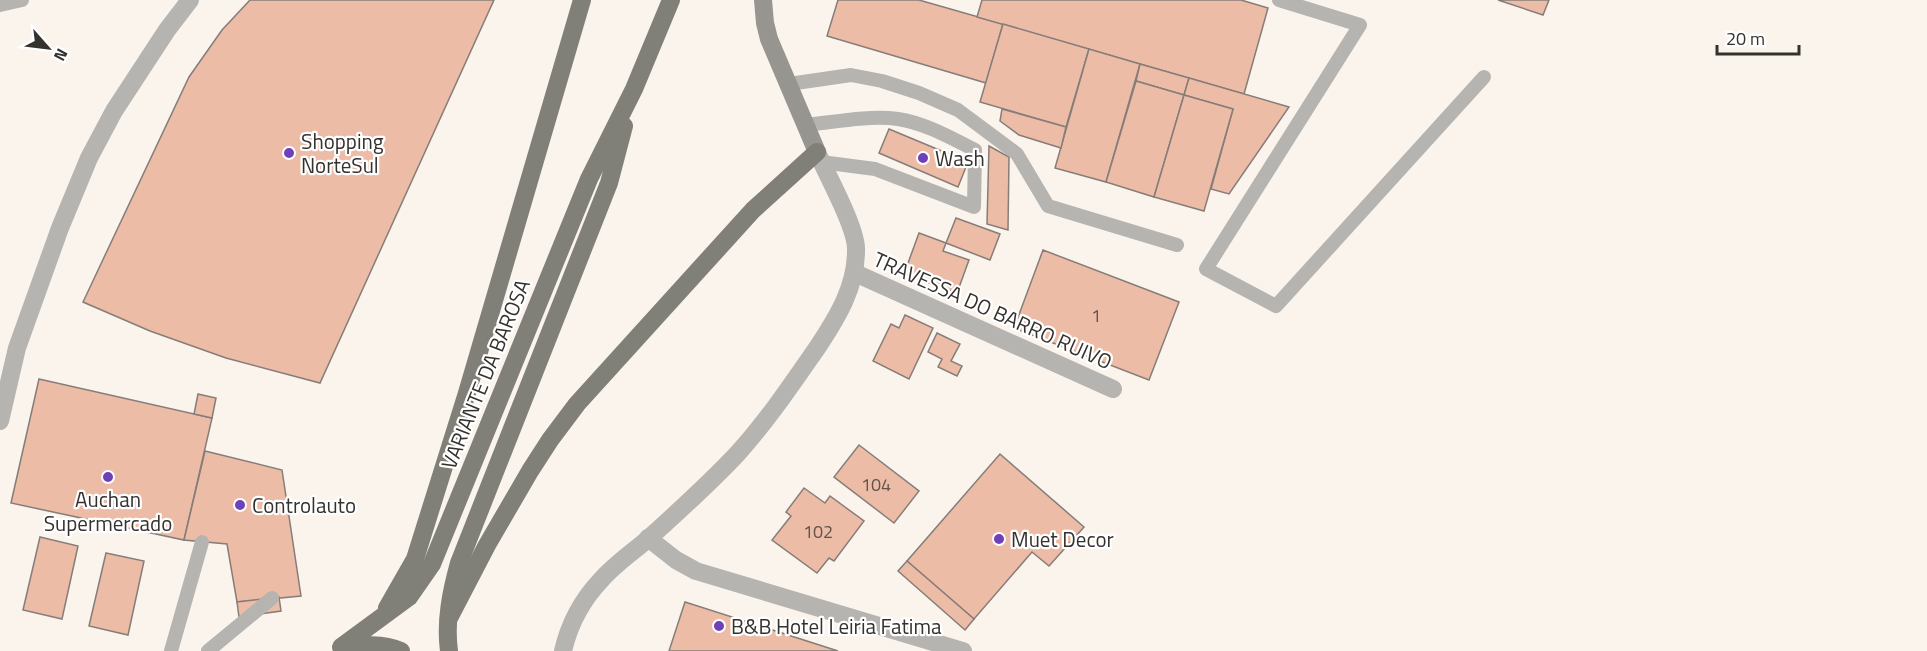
<svg xmlns="http://www.w3.org/2000/svg" width="1927" height="651" font-family="'Titillium Web',sans-serif">
<rect width="100%" height="100%" fill="#faf4ed"/>
<g fill="#edbca7" stroke="#867d79" stroke-width="1.5">
<path d="M 250,0 L 494,0 L 320,383 L 226,358 L 150,331 L 83,302 L 189,77 L 222,30 Z"/>
<path d="M 838,0 L 919,0 L 1003,24 L 986,83 L 827,36 Z"/>
<path d="M 982,0 L 1241,0 L 1268,8 L 1244,94 L 977,17 Z"/>
<path d="M 1498,0 L 1549,0 L 1543,15 Z"/>
<path d="M 1003,24 L 1089,49 L 1066,127 L 980,102 Z"/>
<path d="M 1089,49 L 1140,64 L 1106,182 L 1055,168 Z"/>
<path d="M 1140,64 L 1189,78 L 1184,95 L 1136,81 Z"/>
<path d="M 1189,78 L 1289,107 L 1229,194 L 1211,189 L 1233,109 L 1184,95 Z"/>
<path d="M 1136,81 L 1184,95 L 1154,197 L 1106,182 Z"/>
<path d="M 1184,95 L 1233,109 L 1204,211 L 1154,197 Z"/>
<path d="M 1002,109 L 1066,127 L 1061,148 L 1019,135 L 1000,121 Z"/>
<path d="M 889,129 L 968,162 L 958,187 L 879,153 Z"/>
<path d="M 989,146 L 1009,157 L 1008,230 L 987,224 Z"/>
<path d="M 956,218 L 1000,234 L 990,260 L 946,243 Z"/>
<path d="M 919,233 L 946,243 L 943,251 L 969,260 L 957,293 L 904,274 Z"/>
<path d="M 1043,250 L 1179,302 L 1149,380 L 1014,328 Z"/>
<path d="M 905,315 L 933,328 L 909,379 L 873,361 L 891,324 L 899,328 Z"/>
<path d="M 937,333 L 960,344 L 951,361 L 962,366 L 957,376 L 938,367 L 942,359 L 928,352 Z"/>
<path d="M 39,379 L 212,418 L 184,540 L 11,503 Z"/>
<path d="M 198,394 L 216,398 L 212,418 L 194,414 Z"/>
<path d="M 859,445 L 919,491 L 894,523 L 834,477 Z"/>
<path d="M 205,451 L 282,470 L 301,596 L 237,602 L 227,544 L 184,540 Z"/>
<path d="M 1000,454 L 1084,527 L 1049,566 L 1032,552 L 974,619 L 907,561 Z"/>
<path d="M 804,488 L 825,503 L 830,496 L 864,521 L 834,561 L 829,558 L 817,573 L 772,540 L 791,516 L 786,512 Z"/>
<path d="M 40,537 L 78,546 L 62,619 L 23,610 Z"/>
<path d="M 106,553 L 144,561 L 128,635 L 89,626 Z"/>
<path d="M 907,561 L 974,619 L 965,630 L 898,571 Z"/>
<path d="M 279,597 L 281,611 L 239,617 L 237,602 Z"/>
<path d="M 685,602 L 838,651 L 669,651 Z"/>
</g>
<g fill="none" stroke-linecap="round" stroke-linejoin="round">
<g stroke="#b5b4b1" stroke-width="14">
<path d="M 1279,0 L 1360,25 L 1206,269 L 1276,306 L 1484,77"/>
<path d="M 0,5 L 22,0"/>
<path d="M 789,84 L 851,75 L 882,81 L 919,93 L 958,110 L 1017,154 L 1048,206 L 1177,245"/>
<path d="M 806,125 C 834,122 870,115 898,119 C 925,123 951,138 975,150 L 974,207 L 875,169 L 821,162"/>
<path d="M 171,651 L 202,542"/>
<path d="M 208,651 L 272,598"/>
</g>
<g stroke="#b5b4b1" stroke-width="18">
<path d="M 855,273 L 1113,389"/>
<path d="M 0,421 L 17,348 L 60,228 L 89,158 L 114,111 L 167,30 L 190,0"/>
<path d="M 648,538 L 676,560 L 696,571 L 963,651"/>
<path d="M 563,651 C 569,625 582,600 601,580 C 615,564 633,552 649,538 C 679,511 710,483 738,453 C 767,421 792,384 817,348 C 837,318 857,286 856,248 C 855,225 827,175 817,152"/>
</g>
<path stroke="#969590" stroke-width="18" d="M 763,0 L 765,23 L 769,39 L 817,152"/>
<g stroke="#807f78" stroke-width="18">
<path d="M 387,608 L 415,559 L 467,393 L 582,0"/>
<path d="M 449,618 L 487,545 L 530,471 L 550,440 L 577,404 L 753,210 L 817,152"/>
<path d="M 341,647 L 409,597 L 432,564 L 589,179 L 634,89 L 671,0"/>
<path d="M 342,647 C 362,645 382,643 401,651"/>
<path d="M 449,651 C 445,621 451,592 459,563 L 609,183 L 624,126"/>
</g>
</g>
<g fill="#6f40b8" stroke="#fff" stroke-width="2">
<circle cx="289" cy="153" r="6"/>
<circle cx="923" cy="158" r="6"/>
<circle cx="108" cy="477" r="6"/>
<circle cx="240" cy="505" r="6"/>
<circle cx="999" cy="539" r="6"/>
<circle cx="719" cy="626" r="6"/>
</g>
<g text-anchor="middle" dominant-baseline="central" stroke-width="4.5" stroke-linejoin="round" paint-order="stroke">
<g font-size="18" fill="#62544d">
<text x="1096" y="315">1</text>
<text x="876" y="484">104</text>
<text x="818" y="531">102</text>
</g>
<g font-size="21" fill="#34322f" stroke="#fff" text-anchor="start">
<text x="301" y="141">Shopping<tspan x="301" dy="24">NorteSul</tspan></text>
<text x="935" y="158">Wash</text>
<text x="108" y="499" text-anchor="middle">Auchan<tspan x="108" dy="24">Supermercado</tspan></text>
<text x="252" y="505">Controlauto</text>
<text x="1011" y="539">Muet Decor</text>
<text x="731" y="626">B&amp;B Hotel Leiria Fatima</text>
</g>
<g font-size="21" fill="#34322f" stroke="#fff">
<text transform="translate(993 310) rotate(24)">TRAVESSA DO BARRO RUIVO</text>
<text transform="translate(485 374) rotate(-68)">VARIANTE DA BAROSA</text>
</g>
</g>
<g transform="translate(48 48) rotate(118)" stroke="#ffffff" stroke-width="4.5" paint-order="stroke">
<path d="M0-4.5L10 22L0 15L-10 22Z" fill="#34322f"/>
<text y="-9" font-size="16" font-weight="bold" text-anchor="middle" fill="#34322f">N</text>
</g>
<path d="M1717 45v9h82v-9" fill="none" stroke="#34322f" stroke-width="3"/>
<text x="1726" y="45" font-size="18" fill="#34322f" stroke="#ffffff" stroke-width="4.5" paint-order="stroke">20 m</text>
</svg>
